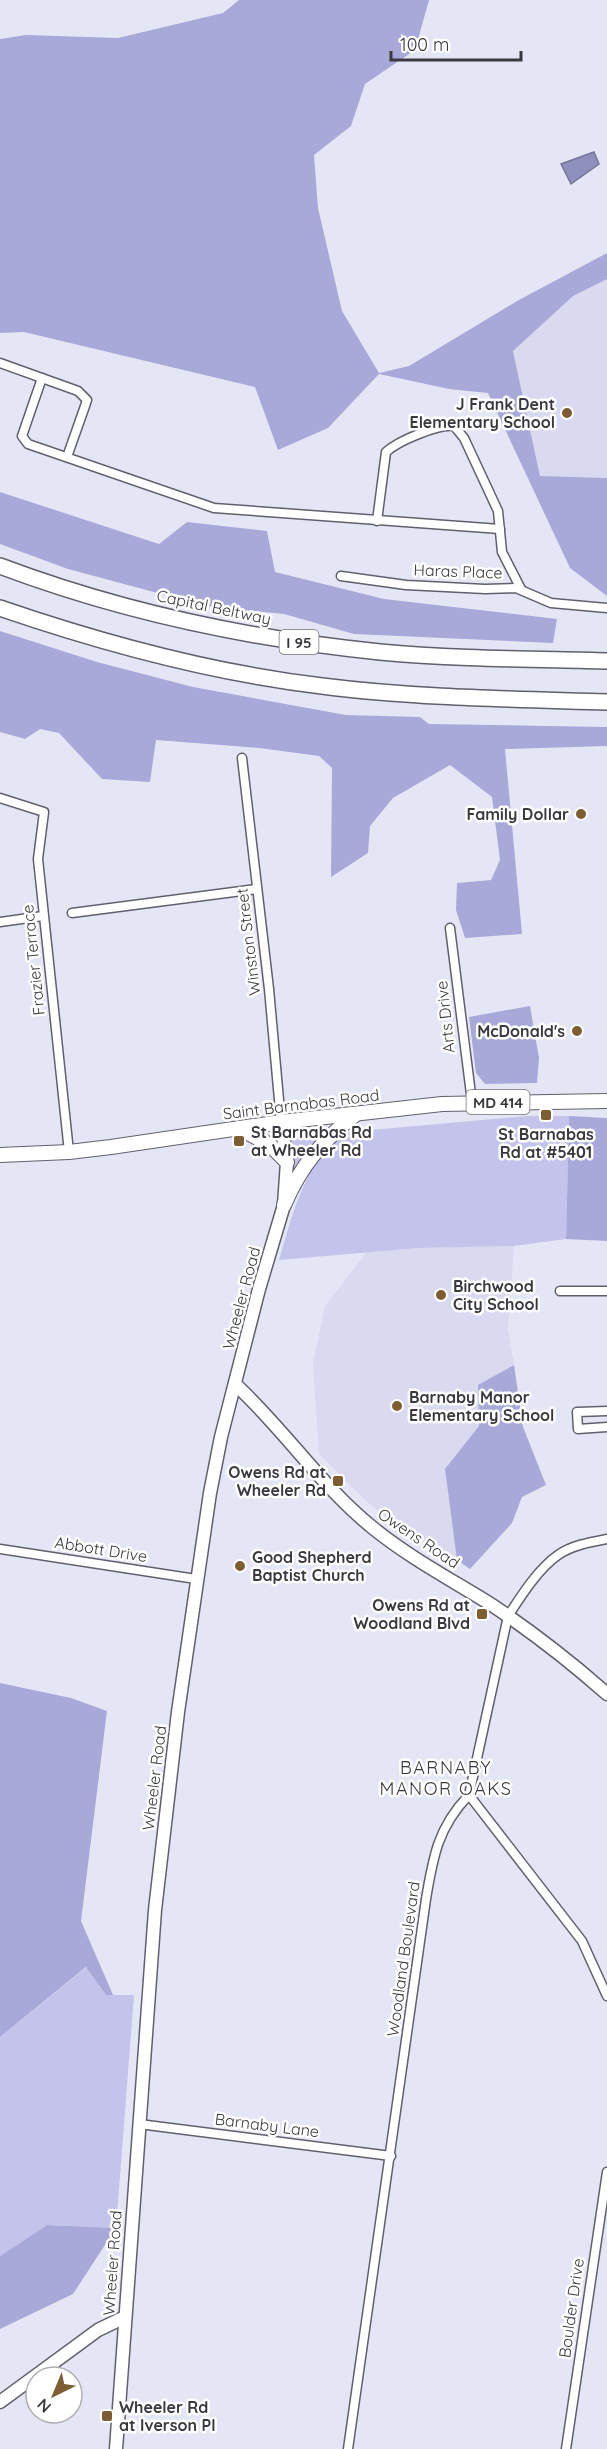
<svg xmlns="http://www.w3.org/2000/svg" width="607" height="2449" font-family="Quicksand,sans-serif">
<rect width="100%" height="100%" fill="#e5e6f5"/>
<g fill="#d9d9f0">
<path d="M 607,279 L 607,478 L 540,476 L 513,350 L 573,296 Z"/>
<path d="M 514,1246 L 508,1328 L 514,1365 L 478,1385 L 479,1426 L 445,1470 L 457,1560 L 405,1532 L 368,1503 L 319,1454 L 313,1363 L 325,1306 L 367,1252 L 418,1248 Z"/>
</g>
<g fill="#c3c3eb">
<path d="M 527,1116 L 569,1116 L 566,1239 L 514,1246 L 418,1248 L 279,1260 C 293,1214 304,1159 349,1132 Z"/>
<path d="M 321,1132 L 323,1134 L 294,1174 L 291,1137 Z"/>
<path d="M 87,1967 L 106,1995 L 134,1995 L 116,2228 L 47,2225 L 0,2256 L 0,2037 Z"/>
</g>
<g fill="#a9a9d9">
<path d="M 239,0 L 429,0 L 415,50 L 365,84 L 351,126 L 314,155 L 318,208 L 342,311 L 379,373 L 409,366 L 517,301 L 607,253 L 607,279 L 573,296 L 513,351 L 540,476 L 607,478 L 607,596 L 570,568 L 488,393 L 449,389 L 379,374 L 328,428 L 278,450 L 255,387 L 24,332 L 0,333 L 0,39 L 26,35 L 118,38 L 223,13 Z"/>
<path d="M 0,492 L 159,544 L 187,522 L 267,531 L 275,572 L 384,599 L 557,619 L 553,643 L 354,634 L 284,614 L 206,606 L 68,569 L 0,544 Z"/>
<path d="M 0,631 L 97,662 L 193,687 L 346,715 L 420,717 L 429,724 L 607,727 L 607,746 L 505,749 L 522,934 L 465,938 L 456,910 L 457,883 L 491,880 L 500,860 L 492,797 L 450,765 L 393,798 L 370,826 L 368,853 L 331,877 L 332,768 L 319,756 L 259,748 L 156,740 L 150,782 L 102,779 L 59,733 L 40,729 L 25,739 L 0,732 Z"/>
<path d="M 530,1006 L 539,1058 L 537,1083 L 485,1084 L 476,1073 L 469,1017 Z"/>
<path d="M 569,1116 L 607,1118 L 607,1241 L 566,1239 Z"/>
<path d="M 514,1365 L 523,1427 L 546,1485 L 522,1497 L 512,1523 L 470,1569 L 457,1560 L 445,1469 L 479,1426 L 478,1385 Z"/>
<path d="M 0,1683 L 71,1698 L 107,1711 L 81,1921 L 113,1995 L 106,1995 L 86,1967 L 0,2037 Z"/>
<path d="M 47,2225 L 116,2228 L 73,2294 L 0,2329 L 0,2256 Z"/>
</g>
<path fill="#8f8fbd" stroke="#757597" stroke-width="1.5" d="M 594,152 L 599,164 L 571,184 L 561,164 Z"/>
<g fill="none" stroke-linecap="round" stroke-linejoin="round">
<g stroke="#60606d" stroke-width="11">
<g id="street">
<path d="M 0,363 L 78,391 L 87,400 L 85,406 L 67,457"/>
<path d="M 42,378 L 22,436 L 28,444 L 214,508 L 500,529"/>
<path d="M 377,521 L 386,452 C 398,441 438,424 454,426 L 464,438 L 498,511 L 502,552 L 521,589"/>
<path d="M 341,576 L 406,585 L 485,589 L 516,588 L 551,603 L 607,608"/>
<path d="M 242,758 L 269,989 L 281,1122"/>
<path d="M 0,798 L 44,812 L 38,859 L 69,1152"/>
<path d="M 72,913 L 257,889"/>
<path d="M 0,922 L 43,916"/>
<path d="M 450,928 L 472,1102"/>
<path d="M 560,1291 L 607,1291"/>
<path d="M 607,1411 L 577,1412 L 578,1429 L 607,1427"/>
<path d="M 0,1549 L 196,1579"/>
<path d="M 469,1795 L 582,1941 L 607,1996"/>
<path d="M 139,2124 L 391,2156"/>
<path d="M 348,2449 L 426,1899 C 433,1857 438,1827 469,1795 L 508,1616 C 521,1596 538,1569 558,1555 C 572,1545 591,1542 607,1539"/>
<path d="M 566,2449 L 607,2172"/>
</g>
</g>
<g stroke="#60606d" stroke-width="15">
<g id="secondary">
<path d="M 235,1384 C 284,1429 321,1486 373,1528 C 410,1558 452,1580 492,1605 C 532,1632 571,1662 607,1694"/>
<path d="M 0,2402 L 98,2330 L 125,2317"/>
<path d="M 116,2449 L 155,1910 L 178,1712 L 210,1493 L 221,1437 L 259,1289 L 284,1205 L 287,1162 L 281,1122"/>
</g>
</g>
<g stroke="#60606d" stroke-width="16">
<g id="primary">
<path d="M 239,1128 L 270,1145 L 287,1162"/>
<path d="M 0,1155 L 69,1152 L 111,1147 L 281,1122 L 442,1104 L 607,1101"/>
<path d="M 284,1205 C 301,1165 322,1141 356,1114"/>
</g>
</g>
<g stroke="#60606d" stroke-width="18">
<g id="highway">
<path d="M 0,566 C 122,612 250,639 380,652 C 455,659 531,659 607,661"/>
<path d="M 0,608 C 105,644 212,673 322,686 C 416,698 512,699 607,702"/>
</g>
</g>
<use href="#street" stroke="#fff" stroke-width="8"/>
<use href="#secondary" stroke="#fff" stroke-width="12"/>
<use href="#primary" stroke="#fff" stroke-width="14"/>
<use href="#highway" stroke="#fff" stroke-width="15"/>
</g>
<g fill="#7c5e32" stroke="#fff" stroke-width="2">
<circle cx="567" cy="413" r="6"/>
<circle cx="581" cy="814" r="6"/>
<circle cx="577" cy="1031" r="6"/>
<rect x="540" y="1109" width="12" height="12" rx="3"/>
<rect x="233" y="1135" width="12" height="12" rx="3"/>
<circle cx="441" cy="1295" r="6"/>
<circle cx="397" cy="1406" r="6"/>
<rect x="332" y="1475" width="12" height="12" rx="3"/>
<circle cx="240" cy="1566" r="6"/>
<rect x="476" y="1608" width="12" height="12" rx="3"/>
<rect x="101" y="2410" width="12" height="12" rx="3"/>
</g>
<g text-anchor="middle" dominant-baseline="central" stroke-width="5" stroke-linejoin="round" paint-order="stroke">
<g fill="#fff" stroke="#747478" stroke-width="1.5">
<rect x="279.5" y="630" width="39" height="24" rx="4.5"/>
<rect x="466.5" y="1090" width="63" height="24" rx="4.5"/>
</g>
<g font-size="15" font-weight="bold" fill="#38383e">
<text x="299" y="642">I 95</text>
<text x="498" y="1102">MD 414</text>
</g>
<g font-size="16" font-weight="bold" fill="#38383e" stroke="#fff" text-anchor="end">
<text x="555" y="404">J Frank Dent<tspan x="555" dy="18">Elementary School</tspan></text>
<text x="569" y="814">Family Dollar</text>
<text x="565" y="1031">McDonald's</text>
<text x="251" y="1132" text-anchor="start">St Barnabas Rd<tspan x="251" dy="18">at Wheeler Rd</tspan></text>
<text x="546" y="1134" text-anchor="middle">St Barnabas<tspan x="546" dy="18">Rd at #5401</tspan></text>
<text x="453" y="1286" text-anchor="start">Birchwood<tspan x="453" dy="18">City School</tspan></text>
<text x="409" y="1397" text-anchor="start">Barnaby Manor<tspan x="409" dy="18">Elementary School</tspan></text>
<text x="326" y="1472">Owens Rd at<tspan x="326" dy="18">Wheeler Rd</tspan></text>
<text x="252" y="1557" text-anchor="start">Good Shepherd<tspan x="252" dy="18">Baptist Church</tspan></text>
<text x="470" y="1605">Owens Rd at<tspan x="470" dy="18">Woodland Blvd</tspan></text>
<text x="119" y="2407" text-anchor="start">Wheeler Rd<tspan x="119" dy="18">at Iverson Pl</tspan></text>
</g>
<g font-size="16" fill="#38383e" stroke="#fff">
<text transform="translate(458 571) rotate(2)">Haras Place</text>
<text transform="translate(214 607) rotate(12)">Capital Beltway</text>
<text transform="translate(248 942) rotate(-97)">Winston Street</text>
<text transform="translate(33 960) rotate(-96)">Frazier Terrace</text>
<text transform="translate(445 1017) rotate(-96)">Arts Drive</text>
<text transform="translate(301 1104) rotate(-7)">Saint Barnabas Road</text>
<text transform="translate(241 1298) rotate(-75)">Wheeler Road</text>
<text transform="translate(419 1538) rotate(34)">Owens Road</text>
<text transform="translate(101 1549) rotate(9)">Abbott Drive</text>
<text transform="translate(154 1778) rotate(-83)">Wheeler Road</text>
<text transform="translate(403 1959) rotate(-82)">Woodland Boulevard</text>
<text transform="translate(267 2125) rotate(7)">Barnaby Lane</text>
<text transform="translate(112 2263) rotate(-86)">Wheeler Road</text>
<text transform="translate(571 2308) rotate(-82)">Boulder Drive</text>
</g>
<g font-size="18" letter-spacing="1.5" fill="#38383e" stroke="#fff">
<text x="446" y="1767">BARNABY<tspan x="446" dy="21">MANOR OAKS</tspan></text>
</g>
</g>
<g transform="translate(54 2395) rotate(223)"><circle r="28" fill="#ffffff" stroke="#afafb2" stroke-width="1.5"/>
<path d="M0-4.5L10 22L0 15L-10 22Z" fill="#7c5e32"/>
<text y="-9" font-size="16" font-weight="bold" text-anchor="middle" fill="#38383e">N</text>
</g>
<path d="M391 51v9h130v-9" fill="none" stroke="#38383e" stroke-width="3"/>
<text x="400" y="51" font-size="18" fill="#38383e" stroke="#ffffff" stroke-width="4.5" paint-order="stroke">100 m</text>
</svg>
